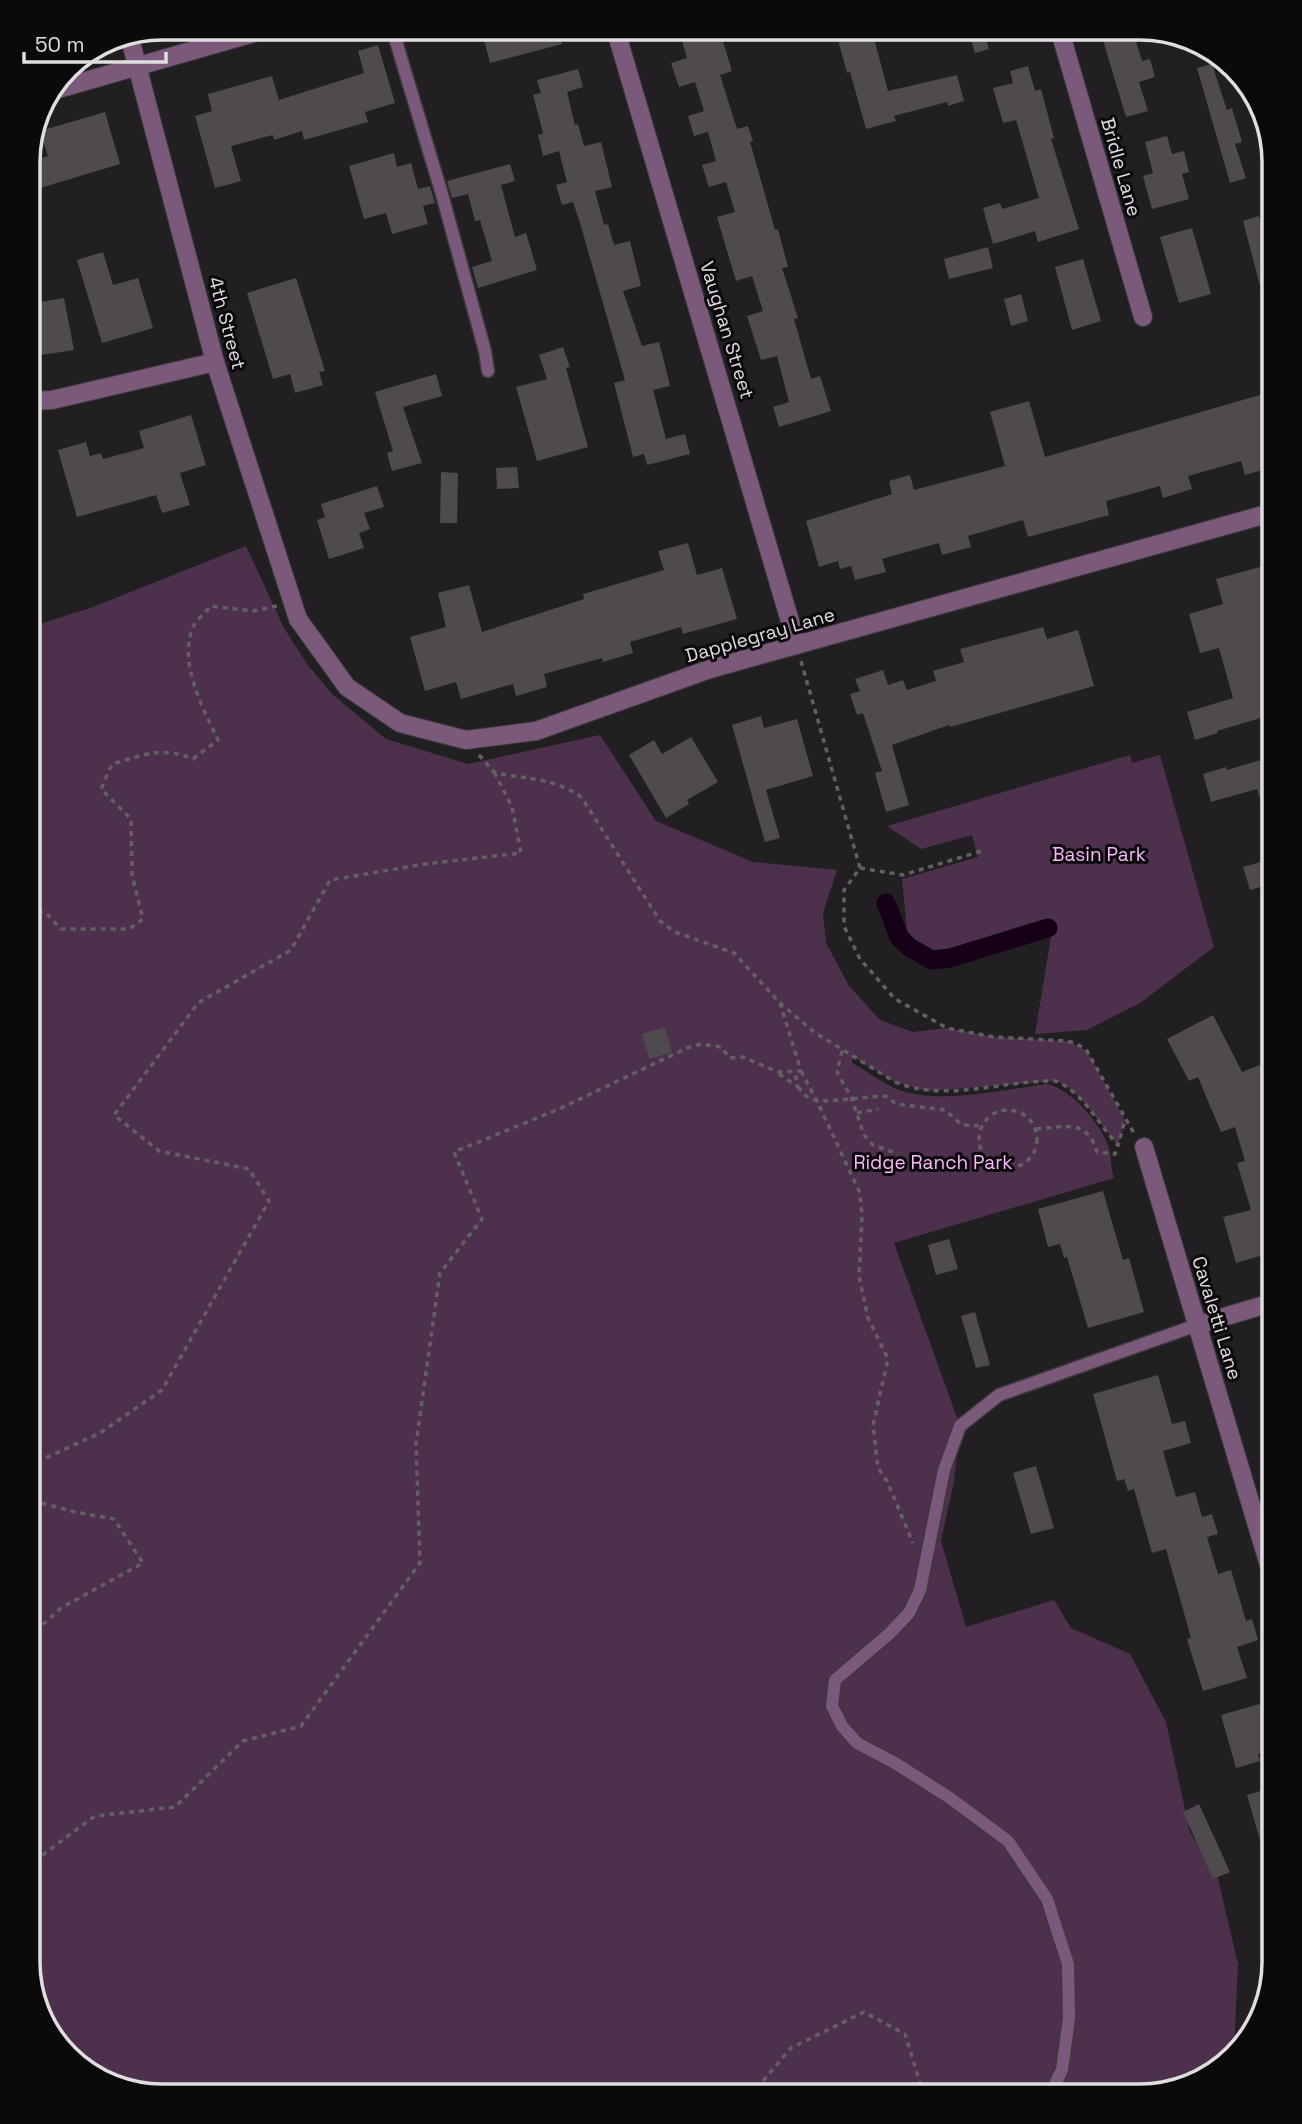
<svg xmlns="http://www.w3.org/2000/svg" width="1302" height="2124" font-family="'Space Grotesk',sans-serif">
<rect width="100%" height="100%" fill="#221f22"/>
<g fill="#4d314c">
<path d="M 246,546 L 284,628 L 307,664 L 332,694 L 386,739 L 468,764 L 600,735 L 656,821 L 753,862 L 837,870 L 823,913 L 826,943 L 849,986 L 880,1020 L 913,1032 L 947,1028 L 994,1037 L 1068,1041 L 1087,1051 L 1125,1120 L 1118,1145 C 1098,1124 1084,1093 1056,1081 L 926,1091 L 895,1082 L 853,1057 L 852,1063 C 866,1071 880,1081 894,1088 C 934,1106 1003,1090 1046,1084 C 1070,1088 1100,1123 1108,1145 C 1112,1155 1110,1167 1114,1178 L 894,1243 L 960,1426 L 954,1481 L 941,1541 L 966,1627 L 1054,1600 L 1071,1628 L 1130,1654 L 1166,1722 L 1190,1832 L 1218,1879 L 1238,1964 L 1234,2050 L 1199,2082 L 1140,2096 L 154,2096 L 88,2074 L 42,2021 L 28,1962 L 28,628 L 93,607 Z"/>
<path d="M 1130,755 L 1132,763 L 1160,755 L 1214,947 L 1140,1003 L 1087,1030 L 1035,1034 L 1053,925 L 1044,919 C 1019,928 963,950 938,950 C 927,951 912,939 907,930 L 902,879 L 978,857 L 972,835 L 921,849 L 887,826 Z"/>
</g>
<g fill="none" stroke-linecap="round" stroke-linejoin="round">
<path stroke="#160017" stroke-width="19" d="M 886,903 L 899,937 L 909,947 L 932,960 L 950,958 L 1048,928"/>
</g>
<g fill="#4e4a4d">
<path d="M 481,28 L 558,28 L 562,44 L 490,63 Z"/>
<path d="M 714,28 L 719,28 L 732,71 L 720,75 L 737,129 L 748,126 L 753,141 L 750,142 L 775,230 L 778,229 L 788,267 L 782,268 L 798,318 L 794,319 L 811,379 L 820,376 L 831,411 L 779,427 L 773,407 L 789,402 L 777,356 L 761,360 L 747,316 L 763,311 L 752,276 L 736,281 L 717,217 L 735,212 L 726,182 L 709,187 L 702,165 L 716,161 L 708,132 L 694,136 L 688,116 L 704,111 L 695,82 L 679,87 L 671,63 L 687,58 L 681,38 Z"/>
<path d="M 967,28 L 983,28 L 989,49 L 975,53 Z"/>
<path d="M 1132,28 L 1142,61 L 1150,59 L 1155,77 L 1139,82 L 1148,111 L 1126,117 L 1102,37 Z"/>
<path d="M 872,31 L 888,91 L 957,75 L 964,101 L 948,106 L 947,102 L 894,116 L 896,121 L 866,129 L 850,72 L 847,73 L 838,40 Z"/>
<path d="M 378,45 L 395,103 L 365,112 L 368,122 L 304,140 L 302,131 L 274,140 L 273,135 L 231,146 L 241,181 L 215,188 L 195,116 L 212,111 L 208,94 L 272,76 L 279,100 L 364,73 L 358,51 Z"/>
<path d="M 1212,64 L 1227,110 L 1232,108 L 1242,142 L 1235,144 L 1246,178 L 1230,183 L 1197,68 Z"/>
<path d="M 1028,66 L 1035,91 L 1041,89 L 1054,138 L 1051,139 L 1079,229 L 1038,242 L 1035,231 L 993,244 L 983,208 L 1000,203 L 1002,209 L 1039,198 L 1016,120 L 1003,123 L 993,88 L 1013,83 L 1010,71 Z"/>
<path d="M 578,69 L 583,87 L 567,92 L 575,125 L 578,124 L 584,146 L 601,142 L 612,187 L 595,191 L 604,225 L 608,224 L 614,245 L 630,241 L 641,286 L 623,291 L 642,346 L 659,342 L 664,361 L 670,386 L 653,390 L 666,439 L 685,434 L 690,454 L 647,465 L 644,454 L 633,457 L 614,383 L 625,380 L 580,223 L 573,202 L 562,205 L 556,185 L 567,182 L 559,151 L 543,156 L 538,135 L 543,133 L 533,95 L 541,93 L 537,80 Z"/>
<path d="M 105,112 L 120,164 L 37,189 L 29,162 L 48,156 L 40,131 Z"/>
<path d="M 1167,136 L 1172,154 L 1184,151 L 1189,172 L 1182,174 L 1189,199 L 1152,209 L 1143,176 L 1153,173 L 1145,142 Z"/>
<path d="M 394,153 L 397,167 L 411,163 L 418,189 L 430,186 L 435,203 L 423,206 L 428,224 L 392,234 L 386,213 L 364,219 L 349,166 Z"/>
<path d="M 510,164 L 515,181 L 501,185 L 515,237 L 526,233 L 537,270 L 478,288 L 472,267 L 492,261 L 480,220 L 475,221 L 468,194 L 452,198 L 447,181 Z"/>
<path d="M 1259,216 L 1274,273 L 1274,320 L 1269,320 L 1243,221 Z"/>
<path d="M 1192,228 L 1211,294 L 1179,303 L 1160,237 Z"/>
<path d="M 988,247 L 993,268 L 949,279 L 944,259 Z"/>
<path d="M 103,252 L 113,285 L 138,278 L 153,328 L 102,343 L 77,260 Z"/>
<path d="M 1083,259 L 1101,321 L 1072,330 L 1055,267 Z"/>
<path d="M 296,278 L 325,371 L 319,372 L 323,385 L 295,393 L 290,374 L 273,379 L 247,293 Z"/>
<path d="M 1021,294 L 1028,321 L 1011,326 L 1004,299 Z"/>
<path d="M 64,298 L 74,350 L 28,357 L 28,304 Z"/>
<path d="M 563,347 L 570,367 L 566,368 L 588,447 L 537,461 L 516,387 L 547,379 L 539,355 Z"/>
<path d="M 436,374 L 442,396 L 403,407 L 422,463 L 392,471 L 387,453 L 393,451 L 375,392 Z"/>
<path d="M 1274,391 L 1274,467 L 1245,475 L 1241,461 L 1188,476 L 1192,489 L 1163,498 L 1160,486 L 1106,501 L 1109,515 L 1028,537 L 1023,520 L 968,536 L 971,547 L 942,555 L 939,543 L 882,559 L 886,572 L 855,580 L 851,566 L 840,569 L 838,561 L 819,567 L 806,521 L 892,494 L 889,481 L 910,475 L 914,490 L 1005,466 L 990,412 L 1029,401 L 1045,457 Z"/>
<path d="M 191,415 L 206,465 L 180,473 L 190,505 L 162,513 L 156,495 L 77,517 L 58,450 L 86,442 L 90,456 L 101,453 L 103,459 L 144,448 L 139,431 Z"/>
<path d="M 517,467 L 519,488 L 497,489 L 496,468 Z"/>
<path d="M 441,472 L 458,473 L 457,523 L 440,523 Z"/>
<path d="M 377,486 L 384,507 L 364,513 L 370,529 L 359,533 L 364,548 L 329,559 L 317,520 L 325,517 L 321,504 Z"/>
<path d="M 688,543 L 697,575 L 722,568 L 737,619 L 683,634 L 681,627 L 630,642 L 633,653 L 603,662 L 602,658 L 544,674 L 547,687 L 516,696 L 513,684 L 461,699 L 456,682 L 425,691 L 410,637 L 446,627 L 438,593 L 469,585 L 482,632 L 584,599 L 583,594 L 664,570 L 658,551 Z"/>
<path d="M 1267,565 L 1274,589 L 1274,714 L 1217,731 L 1218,733 L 1195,740 L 1187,712 L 1233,698 L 1219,648 L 1200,653 L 1189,614 L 1223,604 L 1216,579 Z"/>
<path d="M 1043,627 L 1047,639 L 1078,630 L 1094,686 L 950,727 L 949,725 L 892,745 L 909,805 L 886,812 L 875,773 L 882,771 L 863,713 L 857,715 L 850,694 L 860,691 L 855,679 L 883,670 L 888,685 L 903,680 L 907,690 L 936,681 L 933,671 L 964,662 L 960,649 Z"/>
<path d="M 761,716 L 764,728 L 797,719 L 813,776 L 766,790 L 780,838 L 765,842 L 732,725 Z"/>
<path d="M 691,737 L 718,782 L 687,800 L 689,804 L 666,818 L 629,755 L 654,740 L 662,754 Z"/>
<path d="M 1274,756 L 1274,833 L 1270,833 L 1257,789 L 1211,802 L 1203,774 L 1226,767 L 1227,770 Z"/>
<path d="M 1271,859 L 1274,883 L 1250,890 L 1243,867 Z"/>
<path d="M 1213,1015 L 1242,1072 L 1265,1063 L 1274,1083 L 1274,1252 L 1236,1263 L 1223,1217 L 1251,1210 L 1237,1163 L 1245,1161 L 1235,1127 L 1221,1132 L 1198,1077 L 1189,1081 L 1167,1039 Z"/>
<path d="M 665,1027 L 672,1052 L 649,1059 L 642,1034 Z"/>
<path d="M 1103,1191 L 1123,1260 L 1129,1258 L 1144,1312 L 1088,1328 L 1067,1257 L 1064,1258 L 1060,1244 L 1048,1247 L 1038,1209 Z"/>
<path d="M 949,1239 L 958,1269 L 936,1275 L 928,1245 Z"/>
<path d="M 975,1312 L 990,1365 L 976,1368 L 961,1316 Z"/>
<path d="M 1158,1375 L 1172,1424 L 1185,1421 L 1191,1443 L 1163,1451 L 1176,1497 L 1195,1492 L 1202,1517 L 1212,1514 L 1218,1534 L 1207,1537 L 1218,1574 L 1231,1570 L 1246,1621 L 1252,1619 L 1258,1640 L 1237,1647 L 1247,1678 L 1203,1691 L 1187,1639 L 1191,1638 L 1166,1549 L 1152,1553 L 1134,1489 L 1128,1491 L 1124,1479 L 1117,1481 L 1093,1394 Z"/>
<path d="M 1036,1466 L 1054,1528 L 1031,1534 L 1013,1473 Z"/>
<path d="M 1274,1700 L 1274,1750 L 1258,1754 L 1260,1761 L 1236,1768 L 1221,1715 Z"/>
<path d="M 1274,1787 L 1274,1844 L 1262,1847 L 1247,1795 Z"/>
<path d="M 1199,1804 L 1230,1872 L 1213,1879 L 1183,1812 Z"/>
</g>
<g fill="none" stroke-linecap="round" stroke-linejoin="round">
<g stroke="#3d3a3c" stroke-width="15">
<g id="service">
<path d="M 392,28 L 441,191 L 485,351 L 488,371"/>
<path d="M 1049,2096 L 1062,2070 L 1069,2018 L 1068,1964 L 1047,1899 L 1008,1841 L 950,1798 L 895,1763 L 857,1743 L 842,1726 L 832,1706 L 835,1680 L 889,1634 L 909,1613 L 920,1590 L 944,1470 L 960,1426 L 999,1395 L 1197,1325"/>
</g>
</g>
<g stroke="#3d3a3c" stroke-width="20">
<g id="minor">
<path d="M 615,28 L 797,645"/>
<path d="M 1059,28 L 1143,317"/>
<path d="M 58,89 L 271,28"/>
<path d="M 28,401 L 52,400 L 215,362"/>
<path d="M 298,619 L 347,687 L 400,723 L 466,740 L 536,731 L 710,669 L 1274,512"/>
<path d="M 1144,1147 L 1274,1582"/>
<path d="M 1197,1325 L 1274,1302"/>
</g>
</g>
<g stroke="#3d3a3c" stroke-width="20">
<path id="tertiary" d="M 129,35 L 215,362 L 298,619"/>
</g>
<g stroke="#636062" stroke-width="3.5" stroke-dasharray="5 5" stroke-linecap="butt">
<path d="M 801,661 L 860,868 L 844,890 L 844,926 L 860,959 L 895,999 L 947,1028 L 994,1037 L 1068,1041 L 1077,1044 L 1087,1051 L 1135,1135"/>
<path d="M 479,755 L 494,772 C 525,780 556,777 582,798 L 660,921 L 675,932 L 734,953 L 780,1003 L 814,1032 L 895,1082 C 946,1103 1003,1080 1056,1081 C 1084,1093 1098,1124 1118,1145 L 1125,1120"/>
<path d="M 860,868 L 903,875 L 985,850"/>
<path d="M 28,913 L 45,912 L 61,929 L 129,929 L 143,919 L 132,875 L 131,819 L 101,789 L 112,764 C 144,755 161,746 193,759 L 218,740 C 203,708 178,663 193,627 C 196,620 206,612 211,606 L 253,611 L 277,606"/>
<path d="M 842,1051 L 837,1072 L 852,1099 L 864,1135 L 873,1145 L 898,1154"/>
<path d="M 801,1071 L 817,1101 C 841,1101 862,1097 886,1096 L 896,1104 L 945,1110 L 962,1125 L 982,1126"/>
<path d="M 779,1074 L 798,1087 L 795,1073"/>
<path d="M 798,1087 L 806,1096 L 817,1101 L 860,1193 L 862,1216 L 859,1276 L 868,1318 L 888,1359 L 873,1425 L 878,1468 L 887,1481 L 913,1543"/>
<circle cx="1008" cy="1139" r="29"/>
<path d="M 857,1113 L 878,1109"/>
<path d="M 1036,1129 C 1065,1127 1087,1118 1097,1152 L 1115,1154 L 1118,1145"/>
<path d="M 28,1466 L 100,1433 L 162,1390 L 269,1201 L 249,1169 L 159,1151 L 114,1115 L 198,1003 L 291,950 L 330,880 L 425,864 L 521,853 L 512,807 L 494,772"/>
<path d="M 28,1638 L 61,1608 L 143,1563 L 114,1519 L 75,1512 L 30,1500 L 28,1486"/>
<path d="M 28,1869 L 41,1856 L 95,1816 L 175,1807 L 243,1741 L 301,1726 L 420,1563 L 416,1444 L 440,1273 L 482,1219 L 454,1152 L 559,1109 L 687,1048 L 701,1044 L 721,1047 L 730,1058 L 743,1057 L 778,1072 L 801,1071 L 780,1003"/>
<path d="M 750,2096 L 791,2048 L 864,2012 L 905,2034 L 924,2096"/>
</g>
<use href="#service" stroke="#7b597a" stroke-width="12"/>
<use href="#minor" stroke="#7b597a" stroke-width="18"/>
<use href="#tertiary" stroke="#7b597a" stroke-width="18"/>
</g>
<g text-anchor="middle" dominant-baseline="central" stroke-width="6" stroke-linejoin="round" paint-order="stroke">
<g font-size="19" fill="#e0dedf" stroke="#0b090b">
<text transform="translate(1121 167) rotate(74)">Bridle Lane</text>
<text transform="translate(227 323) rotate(75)">4th Street</text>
<text transform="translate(727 330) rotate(73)">Vaughan Street</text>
<text transform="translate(760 635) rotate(-16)">Dapplegray Lane</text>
<text transform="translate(1217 1318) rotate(73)">Cavaletti Lane</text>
</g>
<g font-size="19" fill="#fdb7fb" stroke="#0b090b">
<text x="1099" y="854">Basin Park</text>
<text x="933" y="1162">Ridge Ranch Park</text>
</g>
</g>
<path d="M0 0H1302V2124H0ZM162 40H1140A122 122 0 0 1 1262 162V1962A122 122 0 0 1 1140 2084H162A122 122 0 0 1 40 1962V162A122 122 0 0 1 162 40Z" fill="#0b090b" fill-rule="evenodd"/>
<path fill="none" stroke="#e0dedf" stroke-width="3.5" d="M162 40H1140A122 122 0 0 1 1262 162V1962A122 122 0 0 1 1140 2084H162A122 122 0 0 1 40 1962V162A122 122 0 0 1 162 40Z"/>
<path d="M24 52v10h142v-10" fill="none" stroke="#e0dedf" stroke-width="3.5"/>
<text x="35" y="52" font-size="21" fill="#e0dedf" stroke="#0b090b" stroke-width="5" paint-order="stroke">50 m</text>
</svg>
